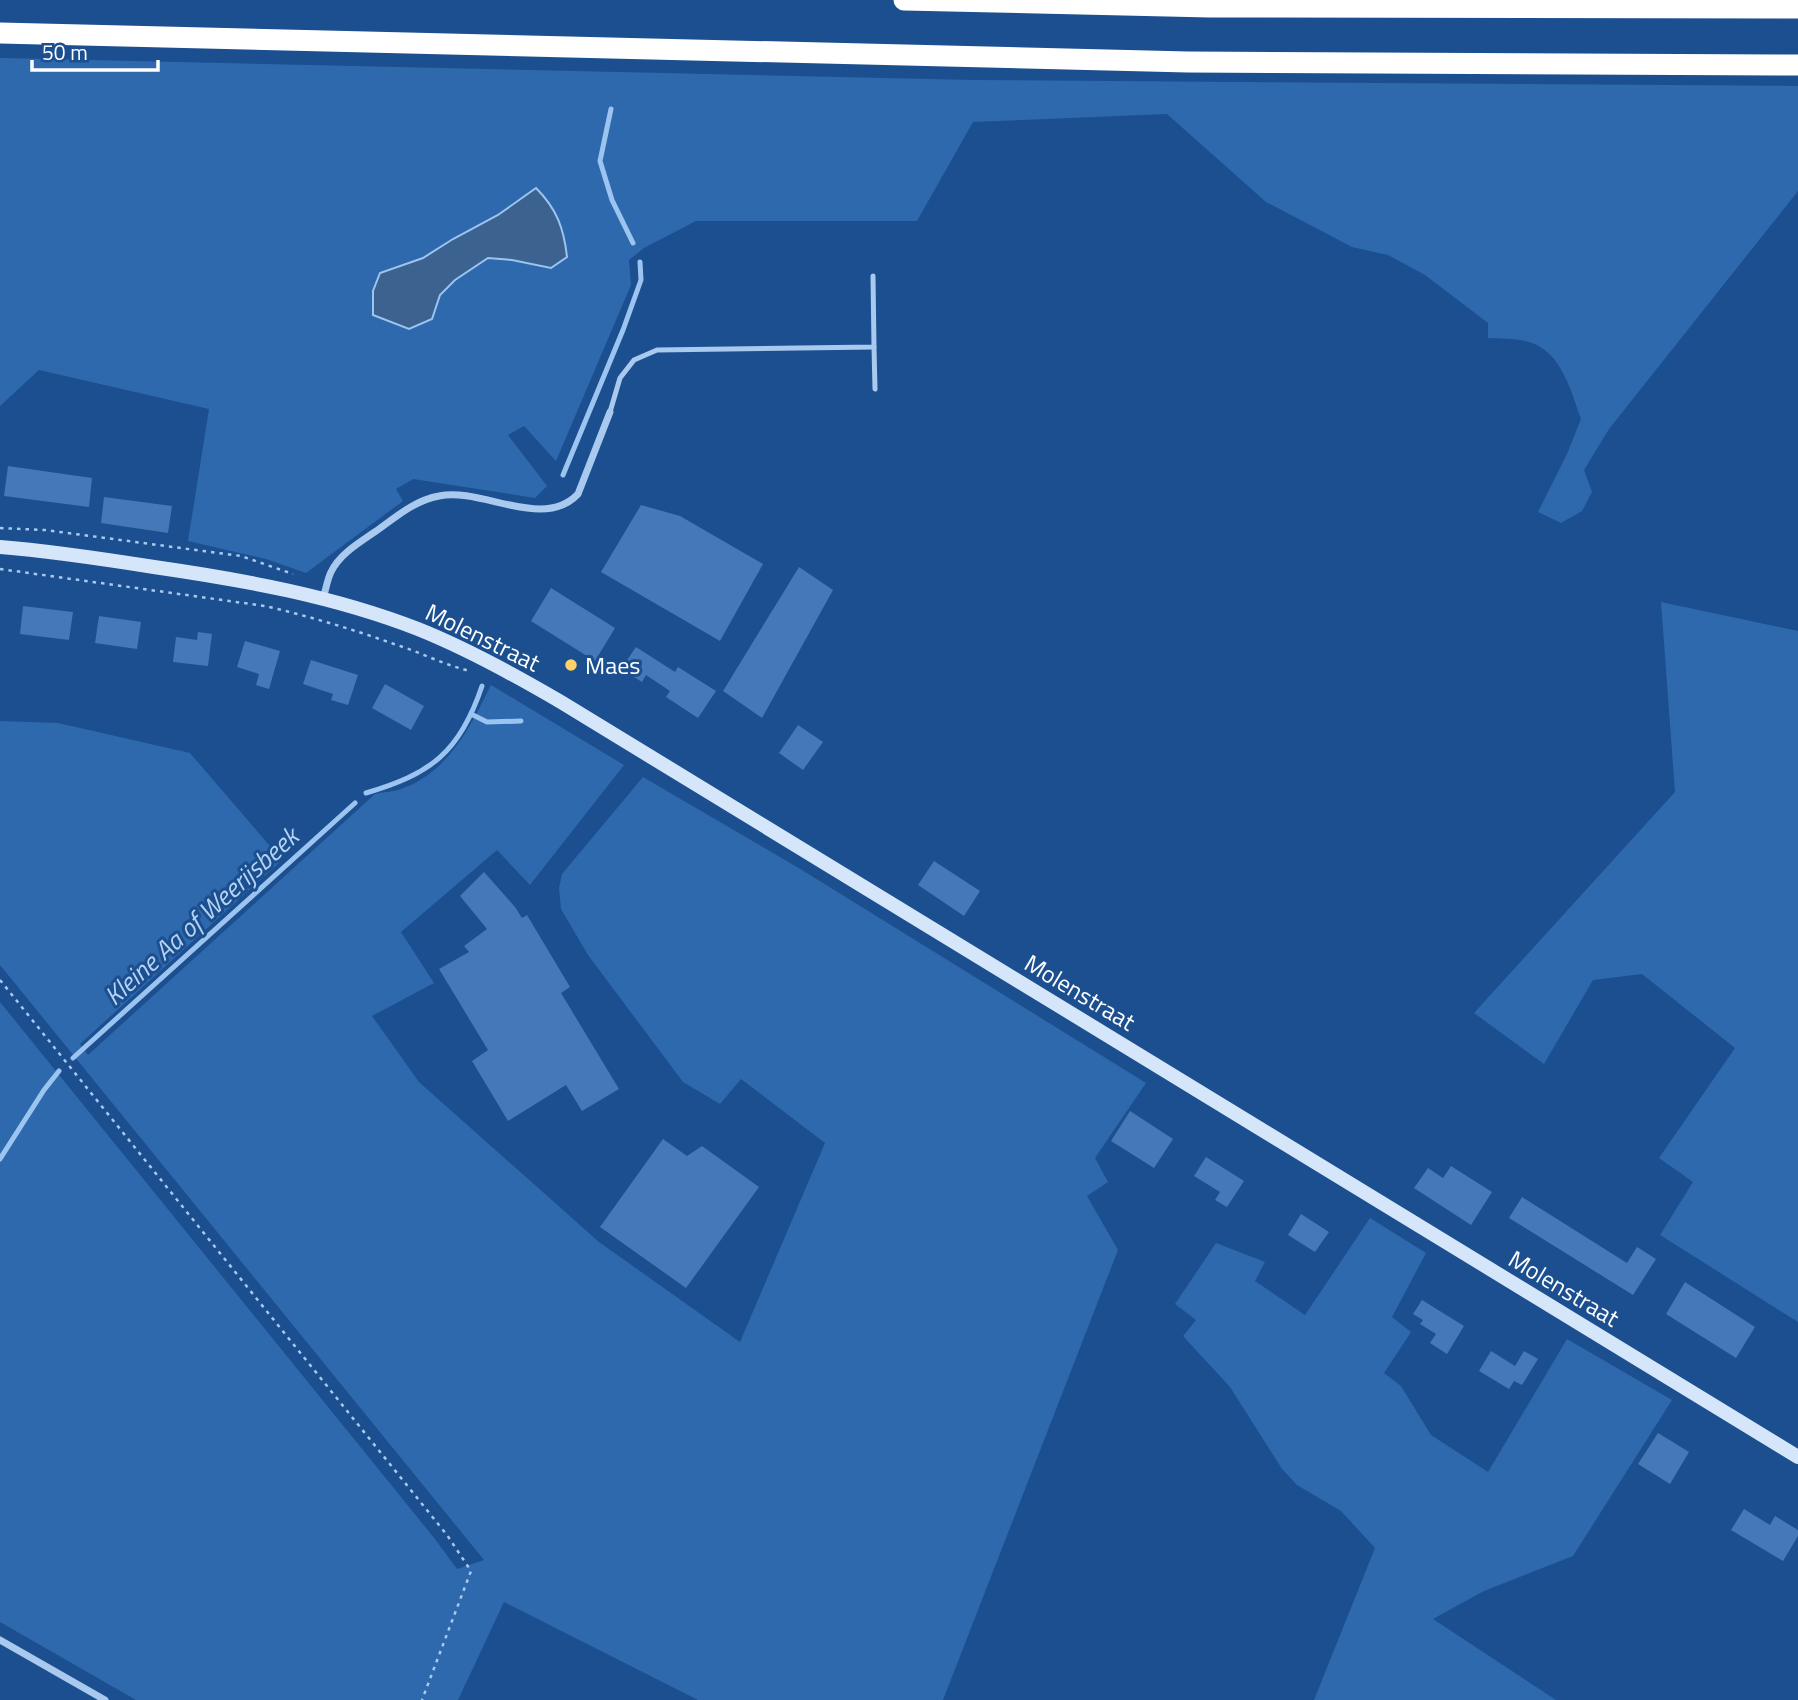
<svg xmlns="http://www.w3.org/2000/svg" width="1798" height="1700" font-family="'Titillium Web',sans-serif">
<rect width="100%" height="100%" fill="#1b4f8f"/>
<g fill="#2e69ad">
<path d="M 0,58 L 974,80 L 1798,86 L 1798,191 L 1609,429 L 1584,470 L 1592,492 L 1582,511 L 1561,523 L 1538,512 L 1567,454 L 1581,419 C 1571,391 1562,354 1532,343 C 1519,338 1501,339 1488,338 L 1488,323 L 1425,275 L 1388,255 L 1352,247 L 1266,202 L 1167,114 L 973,122 L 917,221 L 696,221 L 644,248 L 629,260 L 631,285 L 556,461 L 524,426 L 508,435 L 547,486 L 535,498 L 413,479 L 396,489 L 403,501 L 306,573 L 266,559 L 188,541 L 209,409 L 39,370 L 0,406 Z"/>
<path d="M 1661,602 L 1798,631 L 1798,1322 L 1660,1235 L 1693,1182 L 1659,1158 L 1735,1048 L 1642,974 L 1593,980 L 1544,1064 L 1474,1013 L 1675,792 Z"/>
<path d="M 491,685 L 624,765 L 530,885 L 497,850 L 401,932 L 434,983 L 372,1016 L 419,1082 L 599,1242 L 740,1342 L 825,1143 L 741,1079 L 720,1104 L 683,1082 L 588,955 L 561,909 L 559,888 L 562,874 L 643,777 L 802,870 L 1146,1083 L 1095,1158 L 1108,1182 L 1087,1196 L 1118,1250 L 943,1700 L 698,1700 L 504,1602 L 458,1700 L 136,1700 L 0,1622 L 0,1002 L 435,1539 L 457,1569 L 484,1560 L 0,965 L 0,721 L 58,723 L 190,753 L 282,860 L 80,1044 L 88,1055 L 375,794 C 383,792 393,792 401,789 C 449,772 470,727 491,685 Z"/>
<path d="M 1370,1218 L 1426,1253 L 1392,1317 L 1411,1332 L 1384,1373 L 1401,1386 L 1431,1435 L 1488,1472 L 1567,1339 L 1672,1400 L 1573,1556 L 1484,1591 L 1433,1619 L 1556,1700 L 1314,1700 L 1375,1548 L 1341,1511 L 1297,1485 L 1282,1469 L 1230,1387 L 1183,1336 L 1196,1320 L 1175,1304 L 1216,1243 L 1265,1262 L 1255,1281 L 1305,1315 Z"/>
</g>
<path fill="#3c6290" stroke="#9cc4f0" stroke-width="2" d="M 536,188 C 557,209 564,229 567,257 L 551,268 L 512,260 L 488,258 L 455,280 L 440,295 L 432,319 L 409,329 L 373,315 L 373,291 L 380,273 L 423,258 L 453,239 L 498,215 Z"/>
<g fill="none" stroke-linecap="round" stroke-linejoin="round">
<g stroke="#9cc4f0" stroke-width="5">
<path d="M 611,109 L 600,161 L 612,200 L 633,243"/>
<path d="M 563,475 L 623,330 L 641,280 L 640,262"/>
<path d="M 471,714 L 487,722 L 521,721"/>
<path d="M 366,793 C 431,774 460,752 482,686"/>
<path d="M 73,1058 L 355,803"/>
<path d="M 0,1159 L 44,1090 L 59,1071"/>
</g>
</g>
<g fill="#4478b7">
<path d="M 8,466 L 92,478 L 89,507 L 4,496 Z"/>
<path d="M 104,497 L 172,506 L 168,533 L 101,523 Z"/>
<path d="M 641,505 L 680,516 L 763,564 L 720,641 L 601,572 Z"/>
<path d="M 799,567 L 833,590 L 762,718 L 723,691 Z"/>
<path d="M 551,588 L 615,628 L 595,661 L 531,621 Z"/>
<path d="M 23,606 L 73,612 L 69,640 L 20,634 Z"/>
<path d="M 99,616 L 141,622 L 137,649 L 95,643 Z"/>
<path d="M 198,632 L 212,634 L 208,666 L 173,662 L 176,637 L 197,640 Z"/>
<path d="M 245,641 L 280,651 L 269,689 L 256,685 L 259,674 L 237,667 Z"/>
<path d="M 636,647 L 675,672 L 678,667 L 716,691 L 698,718 L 666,697 L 670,691 L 646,675 L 642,682 L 621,669 Z"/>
<path d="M 311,660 L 358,675 L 348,705 L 331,700 L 333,694 L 303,684 Z"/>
<path d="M 385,684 L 424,706 L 411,730 L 372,708 Z"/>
<path d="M 798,725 L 823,742 L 803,770 L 779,753 Z"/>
<path d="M 934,861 L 980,891 L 964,916 L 918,885 Z"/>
<path d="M 484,872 L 515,907 L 522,918 L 527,915 L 570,987 L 561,993 L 619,1089 L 582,1111 L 566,1085 L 508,1121 L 472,1061 L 488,1050 L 439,969 L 469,952 L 464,946 L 487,929 L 460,896 Z"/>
<path d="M 1130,1111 L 1173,1139 L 1154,1168 L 1111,1141 Z"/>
<path d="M 663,1139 L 687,1156 L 702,1146 L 759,1187 L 686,1288 L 600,1227 Z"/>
<path d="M 1206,1157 L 1244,1181 L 1227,1207 L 1215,1200 L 1220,1192 L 1194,1176 Z"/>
<path d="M 1451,1166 L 1492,1192 L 1471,1225 L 1414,1188 L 1428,1168 L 1443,1178 Z"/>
<path d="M 1522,1197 L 1627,1263 L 1637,1247 L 1656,1259 L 1633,1295 L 1509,1218 Z"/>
<path d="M 1301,1214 L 1329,1232 L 1315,1252 L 1288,1235 Z"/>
<path d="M 1685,1282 L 1755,1327 L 1736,1358 L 1666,1314 Z"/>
<path d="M 1422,1300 L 1464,1326 L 1447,1354 L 1430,1343 L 1436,1334 L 1420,1324 L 1423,1320 L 1413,1314 Z"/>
<path d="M 1491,1351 L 1515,1366 L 1524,1351 L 1538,1359 L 1522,1385 L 1514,1381 L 1509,1389 L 1479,1371 Z"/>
<path d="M 1658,1433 L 1689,1452 L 1670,1484 L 1638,1464 Z"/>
<path d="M 1744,1509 L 1770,1525 L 1775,1516 L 1798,1530 L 1798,1536 L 1783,1561 L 1731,1530 Z"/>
</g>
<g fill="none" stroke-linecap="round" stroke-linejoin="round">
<g stroke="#a9c9ee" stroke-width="2.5" stroke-dasharray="3.5 5" stroke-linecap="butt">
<path d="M 0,528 L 45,530 L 241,556 L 293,574"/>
<path d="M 0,569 L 265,606 C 308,616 352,629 394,644 C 420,652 444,665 470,671"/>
<path d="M 0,980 L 447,1535 L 471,1571 L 422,1700"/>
</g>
<g stroke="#a9c9ee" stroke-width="5">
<path d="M 874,347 L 875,389"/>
<path d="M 610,412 L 620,378 L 634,360 L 657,350 L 874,347 L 873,276"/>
</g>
<g stroke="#a9c9ee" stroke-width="7">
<path d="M 323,598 C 326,590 327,580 331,572 C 340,553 362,541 379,529 C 397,516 416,500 439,496 C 482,487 543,531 578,494 L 610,412"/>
<path d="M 0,1640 L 105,1700"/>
</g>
<path stroke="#d6e6fa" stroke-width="14" d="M 0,547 C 51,551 103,559 154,567 C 244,580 333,596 418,629 C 468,649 515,675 561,702 L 1798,1457"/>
<g stroke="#fff" stroke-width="21">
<path d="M 904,0 L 1210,7 L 1798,8"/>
<path d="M 0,33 L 1188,62 L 1798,65"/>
</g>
</g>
<circle fill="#ffd166" stroke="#1b4f8f" stroke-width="2.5" cx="571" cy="665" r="7"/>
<g text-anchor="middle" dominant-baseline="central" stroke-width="6" stroke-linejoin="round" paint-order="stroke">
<g font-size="24" fill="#fff" stroke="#1b4f8f">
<text transform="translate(483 637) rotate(26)">Molenstraat</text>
<text transform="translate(1080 992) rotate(31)">Molenstraat</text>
<text transform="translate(1564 1288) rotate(31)">Molenstraat</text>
</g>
<g font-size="24" fill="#fff" stroke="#1b4f8f" text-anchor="start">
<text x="585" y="665">Maes</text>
</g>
<g font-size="26" font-style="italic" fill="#b5d3f5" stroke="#1b4f8f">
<text transform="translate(201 916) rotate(-42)">Kleine Aa of Weerijsbeek</text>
</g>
</g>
<path d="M32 60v10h126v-10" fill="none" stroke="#ffffff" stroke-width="3.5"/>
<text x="42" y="60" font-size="21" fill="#ffffff" stroke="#1b4f8f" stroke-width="5" paint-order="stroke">50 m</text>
</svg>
